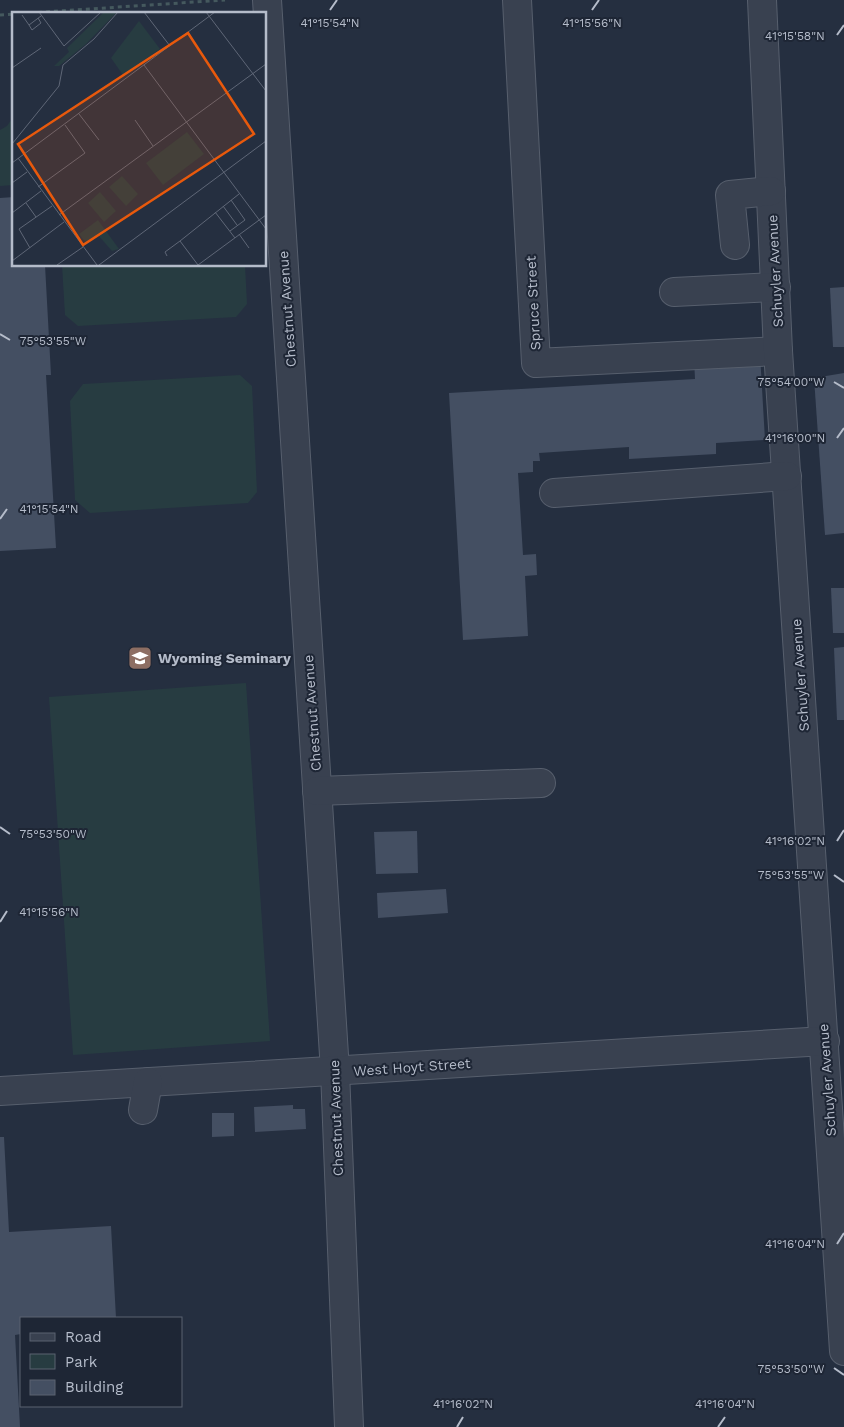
<svg xmlns="http://www.w3.org/2000/svg" width="844" height="1427" font-family="'Work Sans',sans-serif">
<rect width="100%" height="100%" fill="#252f40"/>
<g fill="#273c41">
<path d="M 14,116 L 14,185 L 0,186 L 0,130 L 7,126 Z"/>
<path d="M 62,265 L 245,265 L 247,304 L 236,317 L 78,326 L 65,315 Z"/>
<path d="M 240,375 L 252,386 L 257,492 L 248,503 L 90,513 L 75,500 L 70,401 L 83,384 Z"/>
<path d="M 246,683 L 270,1041 L 73,1055 L 49,697 Z"/>
</g>
<g fill="#444f62">
<path d="M 14,197 L 14,265 L 45,265 L 51,375 L 46,375 L 56,548 L 0,551 L 0,198 Z"/>
<path d="M 844,287 L 844,347 L 833,347 L 830,288 Z"/>
<path d="M 760,354 L 765,440 L 716,443 L 716,454 L 629,459 L 629,447 L 539,453 L 540,461 L 533,461 L 533,472 L 518,473 L 523,555 L 536,554 L 537,575 L 525,576 L 528,636 L 463,640 L 449,393 L 695,379 L 694,359 Z"/>
<path d="M 844,373 L 844,533 L 825,535 L 814,378 Z"/>
<path d="M 831,588 L 844,588 L 844,633 L 833,633 Z"/>
<path d="M 844,647 L 844,720 L 837,720 L 834,648 Z"/>
<path d="M 417,831 L 418,873 L 376,874 L 374,832 Z"/>
<path d="M 446,889 L 448,913 L 378,918 L 377,893 Z"/>
<path d="M 293,1105 L 293,1109 L 305,1109 L 306,1129 L 255,1132 L 254,1107 Z"/>
<path d="M 212,1113 L 234,1113 L 234,1136 L 212,1137 Z"/>
<path d="M 0,1137 L 4,1137 L 9,1232 L 111,1226 L 116,1318 L 21,1318 L 21,1334 L 15,1335 L 20,1427 L 0,1427 Z"/>
</g>
<g fill="none" stroke-linecap="round" stroke-linejoin="round">
<g stroke="#575f6d" stroke-width="30">
<g id="minor">
<path d="M 267,0 L 335,1071 L 349,1427"/>
<path d="M 517,0 L 536,363 L 778,351"/>
<path d="M 762,0 L 778,351 L 844,1351"/>
<path d="M 735,245 L 730,195 L 771,191"/>
<path d="M 674,292 L 776,287"/>
<path d="M 554,493 L 787,476"/>
<path d="M 317,791 L 541,783"/>
<path d="M 0,1091 L 825,1041"/>
<path d="M 143,1110 L 148,1082"/>
</g>
</g>
<g stroke="#45595e" stroke-width="3" stroke-dasharray="4 4" stroke-linecap="butt">
<path d="M 14,14 L 225,0"/>
<path d="M 0,15 L 14,14"/>
</g>
<use href="#minor" stroke="#394150" stroke-width="28"/>
</g>
<path fill="none" stroke="#b5bcca" stroke-width="2" d="M 330,10 L 337,0M 592,10 L 599,0M 837,35 L 844,25M 0,334 L 10,340M 834,382 L 844,388M 837,438 L 844,428M 0,519 L 7,509M 0,827 L 10,834M 837,841 L 844,830M 834,875 L 844,882M 0,922 L 7,911M 837,1244 L 844,1233M 834,1368 L 844,1375M 457,1427 L 463,1417M 718,1427 L 725,1417"/>
<defs>
<g id="school-square" transform="scale(1.25)"><rect x="-9" y="-9" width="18" height="18" rx="4" fill="#8d6e63" stroke="#1e2635"/><path d="M0-5L7-2L0 1L-7-2ZM-4 1L0 2.5L4 1V4Q0 6-4 4Z" fill="#fff"/></g>
</defs>
<g fill-rule="evenodd">
<use href="#school-square" x="140" y="658"/>
</g>
<g text-anchor="middle" dominant-baseline="central" stroke-width="4" stroke-linejoin="round" paint-order="stroke">
<g font-size="14" fill="#b5bcca" stroke="#1e2635">
<text transform="translate(775 271) rotate(-93)">Schuyler Avenue</text>
<text transform="translate(533 303) rotate(-93)">Spruce Street</text>
<text transform="translate(287 309) rotate(-94)">Chestnut Avenue</text>
<text transform="translate(800 675) rotate(-94)">Schuyler Avenue</text>
<text transform="translate(312 713) rotate(-94)">Chestnut Avenue</text>
<text transform="translate(412 1067) rotate(-4)">West Hoyt Street</text>
<text transform="translate(827 1080) rotate(-94)">Schuyler Avenue</text>
<text transform="translate(336 1118) rotate(-92)">Chestnut Avenue</text>
</g>
<g font-size="14" font-weight="bold" fill="#b5bcca" stroke="#1e2635" text-anchor="start">
<text x="158" y="658">Wyoming Seminary</text>
</g>
</g>
<g transform="translate(12 12)">
<rect width="254" height="254" fill="#252f40"/>
<path d="M 92,0 L 105,0 L 74,32 L 47,54 L 42,54 L 57,40 L 55,36 ZM 127,9 L 148,37 L 111,63 L 99,46 ZM 175,120 L 192,142 L 151,173 L 134,151 ZM 110,164 L 126,182 L 114,194 L 97,175 ZM 88,180 L 104,199 L 92,210 L 76,191 ZM 86,208 L 107,237 L 100,239 L 86,223 L 73,230 L 67,222 Z" fill="#273c41"/>
<path fill="none" stroke="#5f6777" stroke-width="1" d="M 27,0 L 52,34 L 89,0M 132,0 L 158,34M 194,0 L 254,79M 10,3 L 17,13 L 29,4M 17,13 L 20,18 L 29,11 L 26,6M 132,53 L 254,217M 0,56 L 29,36M 67,102 L 87,128M 123,108 L 141,134M 0,132 L 47,74 L 51,53 L 82,27 L 106,0M 6,146 L 85,253M 0,151 L 203,0M 0,171 L 15,160M 26,175 L 73,141 L 53,113M 14,191 L 24,205M 211,194 L 225,213M 203,200 L 223,226M 0,201 L 29,179M 47,203 L 254,52M 218,219 L 233,208 L 219,188M 227,222 L 237,236M 168,229 L 227,182M 18,236 L 7,217 L 40,194M 155,244 L 153,240 L 168,229 L 186,253M 0,249 L 52,210M 45,253 L 71,235M 87,253 L 254,129M 186,253 L 254,203"/>
<path fill="#e8590c" fill-opacity="0.15" stroke="#e8590c" stroke-width="2.5" d="M 176,21 L 242,122 L 71,233 L 6,132 Z"/>
<rect width="254" height="254" fill="none" stroke="#b5bcca" stroke-width="2.5"/>
</g>
<g font-size="12" text-anchor="middle" fill="#b5bcca" stroke="#1e2635" stroke-width="4" stroke-linejoin="round" paint-order="stroke">
<text x="330" y="27">41°15'54"N</text>
<text x="592" y="27">41°15'56"N</text>
<text x="795" y="40">41°15'58"N</text>
<text x="53" y="345">75°53'55"W</text>
<text x="791" y="386">75°54'00"W</text>
<text x="795" y="442">41°16'00"N</text>
<text x="49" y="513">41°15'54"N</text>
<text x="53" y="838">75°53'50"W</text>
<text x="795" y="845">41°16'02"N</text>
<text x="791" y="879">75°53'55"W</text>
<text x="49" y="916">41°15'56"N</text>
<text x="795" y="1248">41°16'04"N</text>
<text x="791" y="1373">75°53'50"W</text>
<text x="463" y="1408">41°16'02"N</text>
<text x="725" y="1408">41°16'04"N</text>
</g>
<rect x="20" y="1317" width="162" height="90" fill="#1e2635" stroke="#5a6271"/>
<rect x="30" y="1333" width="25" height="8" fill="#394150" stroke="#5a6271"/>
<text x="65" y="1342" font-size="15" fill="#b5bcca">Road</text>
<rect x="30" y="1354" width="25" height="15" fill="#273c41" stroke="#5a6271"/>
<text x="65" y="1367" font-size="15" fill="#b5bcca">Park</text>
<rect x="30" y="1380" width="25" height="15" fill="#444f62" stroke="#5a6271"/>
<text x="65" y="1392" font-size="15" fill="#b5bcca">Building</text>
</svg>
